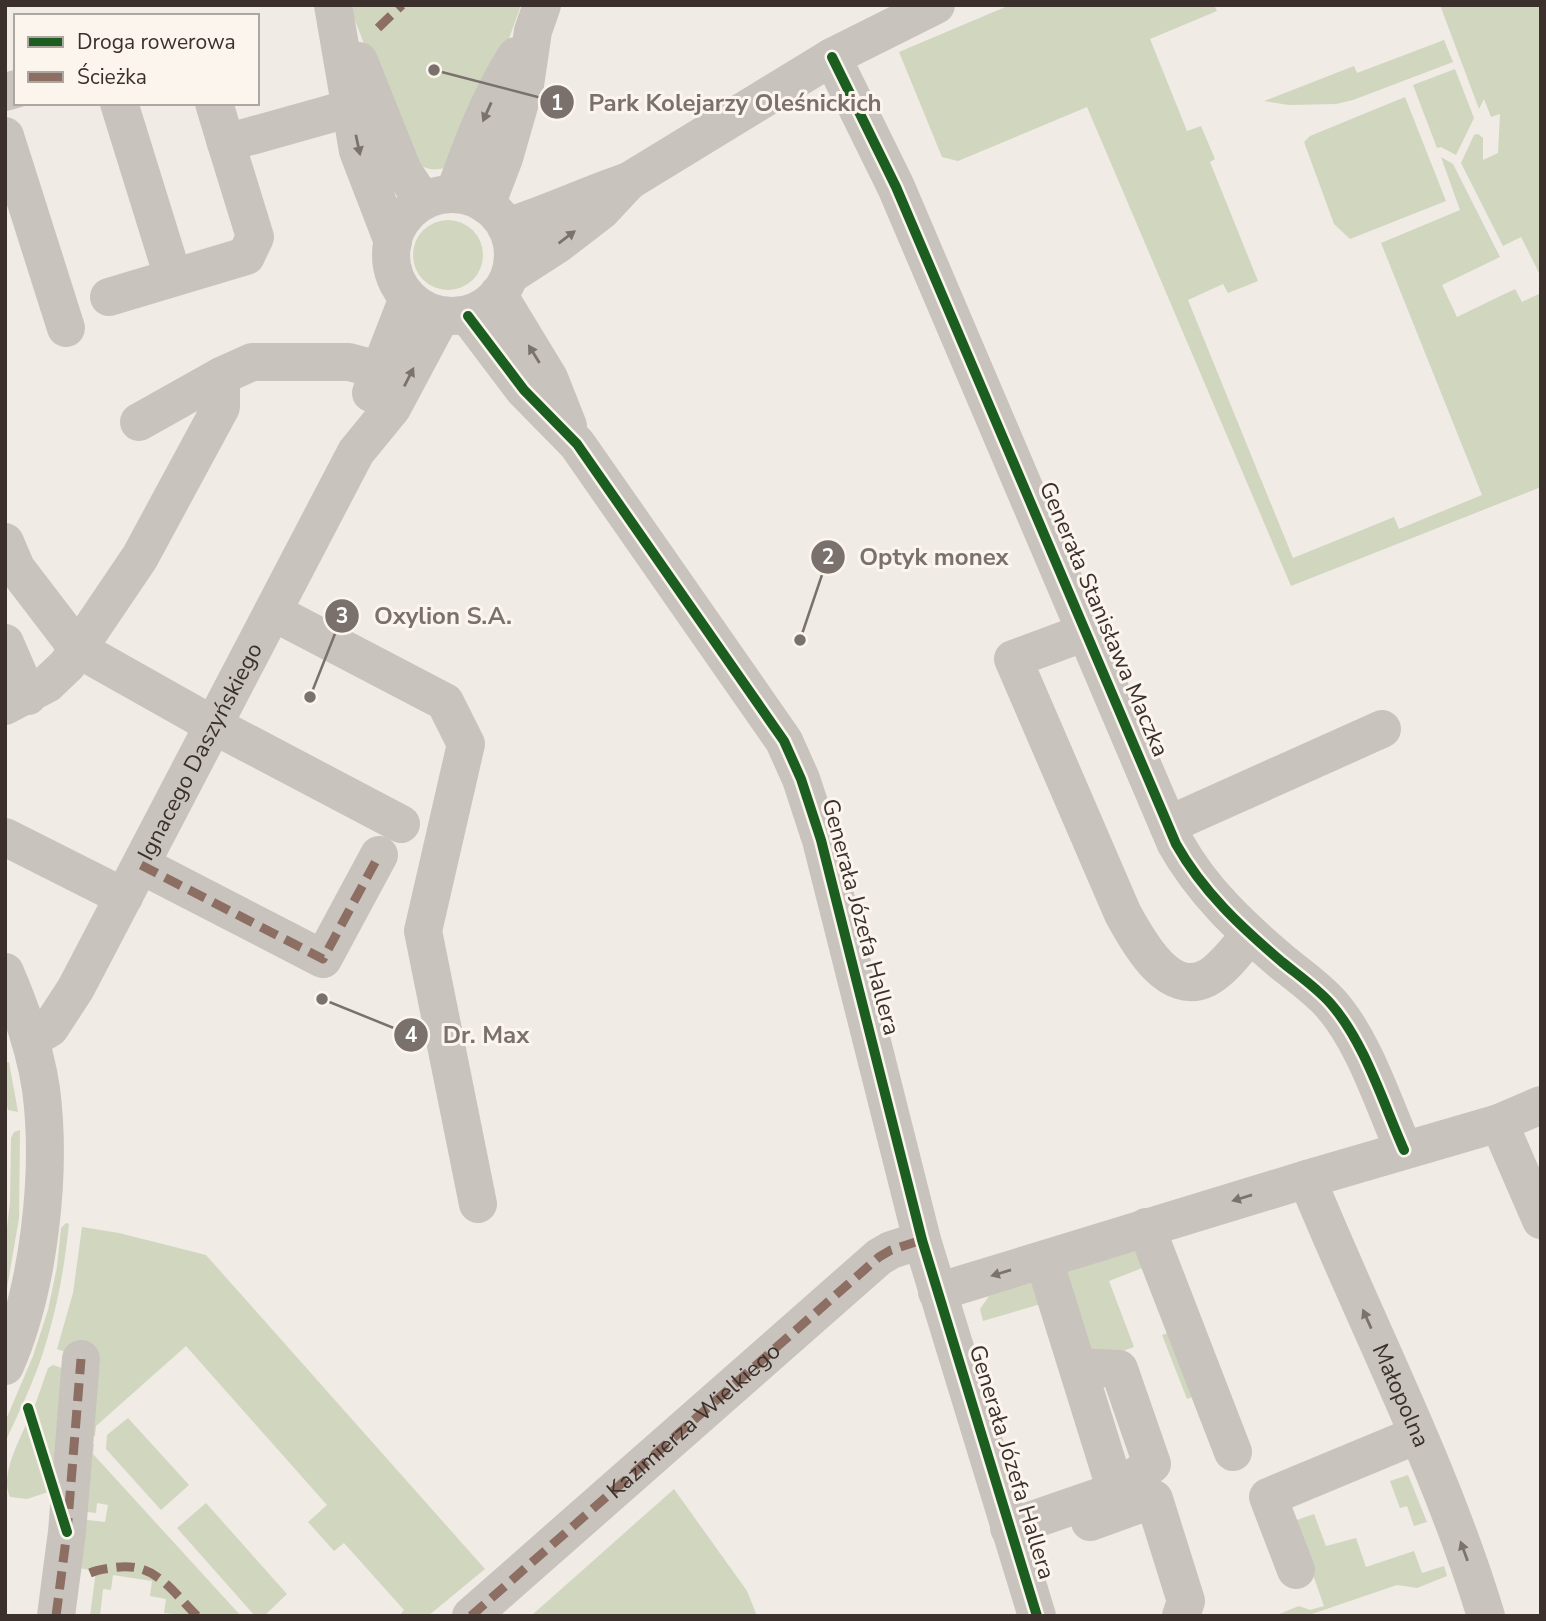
<svg xmlns="http://www.w3.org/2000/svg" width="1546" height="1621" font-family="'Nunito Sans',sans-serif">
<rect width="100%" height="100%" fill="#f0ebe5"/>
<g fill="#d1d6bf">
<path d="M 349,5 L 521,5 L 505,50 L 444,168 C 425,173 419,164 406,152 Z"/>
<path d="M 1010,5 L 1214,5 L 1217,11 L 1150,39 L 1187,131 L 1201,126 L 1215,159 L 1210,162 L 1258,281 L 1228,293 L 1223,284 L 1188,300 L 1293,558 L 1394,517 L 1399,529 L 1482,495 L 1381,243 L 1460,210 L 1441,157 L 1453,164 L 1500,257 L 1442,285 L 1457,317 L 1515,289 L 1522,302 L 1541,293 L 1541,487 L 1291,586 L 1087,107 L 958,161 L 942,157 L 899,52 Z"/>
<path d="M 1440,5 L 1541,5 L 1541,277 L 1521,237 L 1503,246 L 1461,163 L 1474,135 L 1478,134 L 1483,138 L 1483,160 L 1498,153 L 1500,114 L 1491,117 L 1484,99 L 1479,109 Z"/>
<path d="M 1444,40 L 1453,62 L 1353,100 L 1336,104 L 1289,105 L 1264,101 L 1354,66 L 1357,73 Z"/>
<path d="M 1455,69 L 1474,118 L 1456,155 L 1441,147 L 1437,148 L 1413,85 Z"/>
<path d="M 1405,97 L 1446,201 L 1350,239 L 1334,224 L 1304,142 L 1310,136 Z"/>
<circle cx="448" cy="255" r="35"/>
<path d="M 9,1062 L 18,1112 L 8,1110 L 5,1096 L 5,1063 Z"/>
<path d="M 20,1130 L 19,1218 L 5,1300 L 5,1245 L 10,1202 L 11,1138 L 14,1132 Z"/>
<path d="M 66,1223 L 69,1224 C 65,1262 59,1299 48,1336 C 38,1373 21,1408 5,1442 L 5,1422 L 33,1356 L 48,1310 L 57,1267 L 61,1228 Z"/>
<path d="M 82,1227 L 119,1233 L 206,1255 L 485,1569 L 428,1616 L 399,1616 L 404,1610 L 344,1543 L 334,1551 L 308,1522 L 327,1505 L 186,1346 L 96,1426 L 95,1436 L 86,1434 L 68,1353 L 57,1349 L 73,1293 Z"/>
<path d="M 1142,1249 L 1150,1265 L 1109,1281 L 1134,1347 L 1109,1356 L 1083,1349 L 1066,1272 Z"/>
<path d="M 1032,1283 L 1048,1302 L 983,1321 L 980,1309 L 989,1296 Z"/>
<path d="M 1174,1331 L 1198,1395 L 1187,1399 L 1162,1335 Z"/>
<path d="M 53,1365 L 62,1368 L 60,1494 L 34,1408 L 48,1368 Z"/>
<path d="M 128,1418 L 189,1485 L 161,1510 L 106,1449 L 107,1435 Z"/>
<path d="M 27,1422 L 48,1492 L 27,1499 L 10,1497 C 0,1475 18,1444 27,1422 Z"/>
<path d="M 85,1443 L 94,1444 L 93,1454 L 241,1616 L 189,1616 L 164,1613 L 166,1599 L 150,1596 L 152,1581 L 113,1575 L 111,1590 L 103,1589 L 100,1616 L 90,1616 L 96,1571 L 73,1567 L 79,1519 L 105,1522 L 108,1505 L 97,1503 L 96,1513 L 79,1511 Z"/>
<path d="M 1408,1475 L 1427,1522 L 1414,1526 L 1407,1506 L 1400,1508 L 1390,1481 Z"/>
<path d="M 674,1489 L 747,1591 L 757,1616 L 531,1616 Z"/>
<path d="M 206,1503 L 287,1594 L 264,1616 L 255,1616 L 177,1528 Z"/>
<path d="M 1314,1514 L 1326,1546 L 1356,1538 L 1366,1567 L 1414,1551 L 1422,1573 L 1444,1566 L 1447,1576 L 1417,1588 L 1397,1585 L 1306,1616 L 1274,1616 L 1299,1606 L 1310,1610 L 1324,1606 L 1294,1521 Z"/>
</g>
<g fill="none" stroke-linecap="round" stroke-linejoin="round">
<g stroke="#c9c3be" stroke-width="38">
<path d="M 333,5 L 358,151 L 393,242"/>
<path d="M 832,57 L 896,187 L 1176,844 C 1203,892 1241,927 1282,962 C 1298,975 1317,988 1331,1004 C 1365,1043 1383,1103 1404,1150"/>
<path d="M 359,61 L 403,171 L 423,201"/>
<path d="M 5,92 L 16,89"/>
<path d="M 119,103 L 173,277"/>
<path d="M 214,103 L 226,143"/>
<path d="M 5,136 L 66,328"/>
<path d="M 629,181 L 832,57 L 936,5"/>
<path d="M 454,194 C 471,147 489,98 516,56"/>
<circle cx="452" cy="255" r="61"/>
<path d="M 486,205 L 504,158 L 525,85 L 533,31 L 542,5"/>
<path d="M 506,227 C 548,214 587,195 629,181 L 601,211 L 558,244 L 510,275"/>
<path d="M 498,294 L 549,378 L 568,426"/>
<path d="M 109,297 L 246,256 L 255,237 L 226,143 L 351,108"/>
<path d="M 468,316 L 524,390 L 577,444 L 784,741 L 801,779 L 821,840 L 922,1240 L 1037,1616"/>
<path d="M 371,393 L 408,298"/>
<path d="M 139,422 L 221,376"/>
<path d="M 5,542 L 16,568 L 78,649 L 213,725 L 401,824"/>
<path d="M 273,612 L 445,702 L 466,744 L 423,931 L 478,1204"/>
<path d="M 1086,632 L 1013,659 L 1123,914 C 1138,941 1168,998 1207,978 C 1224,969 1237,949 1250,935"/>
<path d="M 5,643 L 28,696"/>
<path d="M 5,706 L 47,684 L 67,665 L 140,557 L 221,407 L 221,376 L 252,362 L 349,362 L 379,370"/>
<path d="M 1168,825 L 1382,729"/>
<path d="M 5,837 L 124,897"/>
<path d="M 141,865 L 323,959 L 379,855"/>
<path d="M 5,972 C 21,1009 35,1049 41,1089 C 52,1173 39,1288 5,1366"/>
<path id="s1" d="M 30,1040 L 50,1028 L 76,988 L 356,452 L 392,408 L 441,316"/>
<path d="M 1499,1123 L 1541,1220"/>
<path id="s2" d="M 1307,1179 C 1366,1324 1440,1465 1486,1616"/>
<path d="M 1146,1227 L 1233,1452"/>
<path d="M 937,1292 L 1307,1179 L 1499,1123 L 1541,1105"/>
<path d="M 1079,1367 L 1119,1369 L 1152,1464 L 1116,1491"/>
<path d="M 1090,1522 L 1154,1499 L 1186,1601 L 1181,1616"/>
<path d="M 1009,1528 L 1116,1491 L 1044,1260"/>
<path d="M 1296,1570 L 1268,1497 L 1417,1435"/>
<path d="M 56,1616 L 67,1532 L 81,1359"/>
<path d="M 471,1616 L 879,1257 L 891,1250 L 922,1240"/>
</g>
<g stroke="#8d6e63" stroke-width="9" stroke-dasharray="18 9" stroke-linecap="butt">
<path d="M 378,28 L 402,5"/>
<path d="M 141,865 L 323,959 L 379,855"/>
<path d="M 90,1573 C 97,1570 104,1569 111,1568 C 154,1560 170,1589 197,1616"/>
<path d="M 56,1616 L 67,1532 L 81,1359"/>
<path id="s3" d="M 471,1616 L 879,1257 L 891,1250 L 922,1240"/>
</g>
<g stroke="#fbf5ee" stroke-width="15">
<g id="cycleway">
<path d="M 832,57 L 896,187 L 1176,844 C 1203,892 1241,927 1282,962 C 1298,975 1317,988 1331,1004 C 1365,1043 1383,1103 1404,1150"/>
<path d="M 468,316 L 524,390 L 577,444 L 784,741 L 801,779 L 821,840 L 922,1240 L 1037,1616"/>
<path d="M 28,1408 L 67,1532"/>
</g>
</g>
<use href="#cycleway" stroke="#1b5e20" stroke-width="10"/>
</g>
<defs><path id="oneway-solid" d="M-6-.8H1V-3.2L6.5 0L1 3.2V.8H-6Z" transform="scale(1.75)"/></defs>
<g fill="#7b726d">
<use href="#oneway-solid" transform="translate(487 112) rotate(114)"/>
<use href="#oneway-solid" transform="translate(358 145) rotate(78)"/>
<use href="#oneway-solid" transform="translate(567 237) rotate(-37)"/>
<use href="#oneway-solid" transform="translate(534 354) rotate(-122)"/>
<use href="#oneway-solid" transform="translate(409 377) rotate(-63)"/>
<use href="#oneway-solid" transform="translate(1242 1198) rotate(163)"/>
<use href="#oneway-solid" transform="translate(1001 1273) rotate(163)"/>
<use href="#oneway-solid" transform="translate(1367 1319) rotate(-114)"/>
<use href="#oneway-solid" transform="translate(1464 1551) rotate(-110)"/>
</g>
<g text-anchor="middle" dominant-baseline="central" stroke-width="6" stroke-linejoin="round" paint-order="stroke">
<g font-size="23" fill="#3b302b" stroke="#fbf5ee">
<text transform="translate(1104 619) rotate(67)">Generała Stanisława Maczka</text>
<text stroke="none"><textPath href="#s1" startOffset="338">Ignacego Daszyńskiego</textPath></text>
<text transform="translate(861 917) rotate(75)">Generała Józefa Hallera</text>
<text stroke="none"><textPath href="#s2" startOffset="236">Małopolna</textPath></text>
<text stroke="none"><textPath href="#s3" startOffset="296">Kazimierza Wielkiego</textPath></text>
<text transform="translate(1012 1462) rotate(73)">Generała Józefa Hallera</text>
</g>
</g>
<path fill="none" stroke="#7a716c" stroke-width="2.5" d="M434 70L557 102M800 640L828 557M310 697L342 616M322 999L411 1035"/>
<g fill="#7a716c" stroke="#fbf5ee" stroke-width="2.5">
<circle cx="434" cy="70" r="7"/>
<circle cx="800" cy="640" r="7"/>
<circle cx="310" cy="697" r="7"/>
<circle cx="322" cy="999" r="7"/>
<circle cx="557" cy="102" r="18"/>
<circle cx="828" cy="557" r="18"/>
<circle cx="342" cy="616" r="18"/>
<circle cx="411" cy="1035" r="18"/>
</g>
<g font-size="21" text-anchor="middle" font-weight="bold" fill="#fff">
<text x="557" y="110">1</text>
<text x="828" y="564">2</text>
<text x="342" y="623">3</text>
<text x="411" y="1042">4</text>
</g>
<g font-size="24" text-anchor="middle" font-weight="bold" fill="#7a716c" stroke="#fbf5ee" stroke-width="6" stroke-linejoin="round" paint-order="stroke">
<text x="735" y="111">Park Kolejarzy Oleśnickich</text>
<text x="934" y="565">Optyk monex</text>
<text x="443" y="624">Oxylion S.A.</text>
<text x="486" y="1043">Dr. Max</text>
</g>
<rect width="1546" height="1621" fill="none" stroke="#3b302b" stroke-width="14"/>
<rect x="14" y="14" width="245" height="91" fill="#fbf5ee" stroke="#aea6a0" stroke-width="2"/>
<rect x="28" y="37" width="35" height="10" fill="#1b5e20" stroke="#aea6a0" stroke-width="2"/>
<text x="77" y="49" font-size="21" fill="#3b302b">Droga rowerowa</text>
<rect x="28" y="72" width="35" height="10" fill="#8d6e63" stroke="#aea6a0" stroke-width="2"/>
<text x="77" y="84" font-size="21" fill="#3b302b">Ścieżka</text>
</svg>
